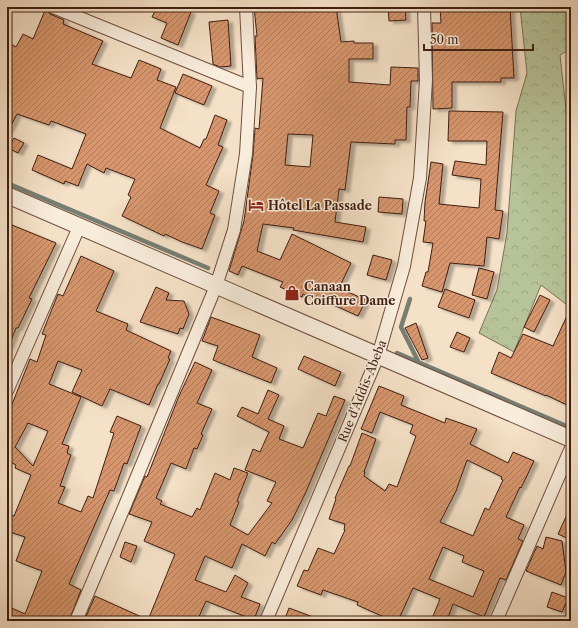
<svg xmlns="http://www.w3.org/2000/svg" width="578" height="628" font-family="'Libre Caslon Text',serif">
<defs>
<pattern id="forest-crowns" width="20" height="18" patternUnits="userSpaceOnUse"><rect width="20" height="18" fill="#b7c499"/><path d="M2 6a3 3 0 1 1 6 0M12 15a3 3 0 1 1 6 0" fill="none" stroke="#9ea883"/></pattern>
<pattern id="building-hatch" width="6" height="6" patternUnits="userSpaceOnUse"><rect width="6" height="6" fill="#d7966d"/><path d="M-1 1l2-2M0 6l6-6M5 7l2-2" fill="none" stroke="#b07a58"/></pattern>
<filter id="shadow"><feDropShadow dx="4.5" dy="2.5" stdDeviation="1" flood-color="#0004"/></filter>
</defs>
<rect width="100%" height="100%" fill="#f5e1c7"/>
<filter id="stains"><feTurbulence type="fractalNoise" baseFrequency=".005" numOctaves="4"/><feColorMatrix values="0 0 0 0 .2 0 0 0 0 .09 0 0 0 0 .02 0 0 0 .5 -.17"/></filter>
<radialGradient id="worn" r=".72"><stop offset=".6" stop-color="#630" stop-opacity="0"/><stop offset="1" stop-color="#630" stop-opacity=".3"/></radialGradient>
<path fill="url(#forest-crowns)" stroke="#7c7155" d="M 520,7 L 571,7 L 571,49 L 560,55 L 571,156 L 571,308 L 541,285 L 514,352 L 479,333 L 497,290 L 507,233 L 516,111 L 527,73 Z"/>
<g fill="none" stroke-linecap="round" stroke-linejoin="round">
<g stroke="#777e73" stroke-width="4.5">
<path d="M 7,183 L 208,268"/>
<path d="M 410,299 L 401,327 L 418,361"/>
<path d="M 397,353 L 571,428"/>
</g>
</g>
<g fill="url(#building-hatch)" stroke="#401e11" fill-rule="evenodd" filter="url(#shadow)">
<path d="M 157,7 L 177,7 L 191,12 L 178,45 L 161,38 L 167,23 L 152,17 Z"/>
<path d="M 254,7 L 336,7 L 341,42 L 354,41 L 354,43 L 373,43 L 373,59 L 349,59 L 349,82 L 390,85 L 391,67 L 418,68 L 418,81 L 411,81 L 410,107 L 407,107 L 406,140 L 395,140 L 395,144 L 351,142 L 345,190 L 339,189 L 335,222 L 366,227 L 363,242 L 293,230 L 294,228 L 263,224 L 257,251 L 280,260 L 292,234 L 351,263 L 339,288 L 366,300 L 358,316 L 318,298 L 317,300 L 303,294 L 302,297 L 280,287 L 283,282 L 242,266 L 238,275 L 229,271 L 244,221 L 253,155 L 255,128 L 259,129 L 263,78 L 257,79 L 255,36 L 257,36 ZM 288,134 L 313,135 L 310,167 L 285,165 Z"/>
<path d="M 388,7 L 405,7 L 406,20 L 389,21 Z"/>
<path d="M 440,7 L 510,7 L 514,78 L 501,78 L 501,82 L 452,82 L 452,108 L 433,109 L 432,23 L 441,23 Z"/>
<path d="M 46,8 L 50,14 L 64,20 L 63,24 L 103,41 L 92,64 L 131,78 L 139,60 L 161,69 L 157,80 L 176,87 L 160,128 L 200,148 L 204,139 L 206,139 L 215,115 L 227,120 L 218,145 L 223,147 L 206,185 L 219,191 L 210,213 L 215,215 L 202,249 L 182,242 L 165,234 L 164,236 L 122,216 L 131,197 L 128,195 L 135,179 L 106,168 L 104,173 L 87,164 L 78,186 L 65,181 L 64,184 L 32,170 L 38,155 L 72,169 L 86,134 L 51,121 L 49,125 L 17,114 L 7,133 L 7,42 L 16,47 L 23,34 L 33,39 Z"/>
<path d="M 228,20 L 231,66 L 220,67 L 213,64 L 209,22 Z"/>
<path d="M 183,74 L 212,86 L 204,105 L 175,93 Z"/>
<path d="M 449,111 L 503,112 L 495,210 L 503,211 L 499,239 L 487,237 L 484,266 L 450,263 L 442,292 L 422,286 L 426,272 L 428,272 L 433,243 L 423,242 L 426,221 L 424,221 L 425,202 L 431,162 L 443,164 L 439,204 L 479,208 L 481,179 L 452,175 L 455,161 L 486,165 L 487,141 L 448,141 Z"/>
<path d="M 14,138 L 24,143 L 18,153 L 8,148 Z"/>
<path d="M 379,197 L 403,199 L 402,214 L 378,212 Z"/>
<path d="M 7,223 L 56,243 L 29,298 L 32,299 L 18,328 L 16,328 L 8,348 L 7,251 L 12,241 L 7,239 Z"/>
<path d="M 373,255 L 392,260 L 386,280 L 367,275 Z"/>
<path d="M 81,256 L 114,271 L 96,311 L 128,324 L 126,330 L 171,351 L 168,358 L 170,359 L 159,384 L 158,384 L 149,405 L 110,389 L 102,406 L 72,392 L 82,370 L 58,361 L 49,384 L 81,397 L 62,444 L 69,446 L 67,453 L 71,455 L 60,486 L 65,487 L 58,503 L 81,512 L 88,496 L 93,498 L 114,433 L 110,432 L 117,416 L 141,426 L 127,464 L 124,463 L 114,491 L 110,490 L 69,584 L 81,590 L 69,621 L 7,621 L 7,606 L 25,614 L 42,571 L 16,561 L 25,537 L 7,531 L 7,514 L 14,516 L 31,475 L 15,468 L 16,465 L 7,460 L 7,417 L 30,359 L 37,362 L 46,335 L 42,334 L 58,294 L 63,296 ZM 28,423 L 48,431 L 33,466 L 15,447 Z"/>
<path d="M 479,268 L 494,272 L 487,299 L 472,295 Z"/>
<path d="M 156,287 L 169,293 L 166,300 L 184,301 L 189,314 L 183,329 L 180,328 L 178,334 L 140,322 Z"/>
<path d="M 445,289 L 475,300 L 469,318 L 438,307 Z"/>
<path d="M 540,295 L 550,300 L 534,332 L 524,327 Z"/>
<path d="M 571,307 L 571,407 L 546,395 L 546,396 L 491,373 L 499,352 L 511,358 L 523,334 L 553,346 Z"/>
<path d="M 211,317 L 260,335 L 252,357 L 277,368 L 271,383 L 213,360 L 218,346 L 202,341 Z"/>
<path d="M 416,323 L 428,358 L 422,360 L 405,328 Z"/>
<path d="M 457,332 L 470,338 L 464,352 L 450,347 Z"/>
<path d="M 304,356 L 341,372 L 335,386 L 298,369 Z"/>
<path d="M 195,362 L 212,370 L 197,403 L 212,409 L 201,434 L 203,435 L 197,449 L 194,448 L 186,469 L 171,463 L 156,498 L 162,501 L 160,504 L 192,517 L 197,508 L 200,510 L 215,473 L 230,480 L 234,468 L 248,473 L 237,501 L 239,502 L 230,525 L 248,535 L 272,503 L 267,501 L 276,482 L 245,470 L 253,449 L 260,452 L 269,432 L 237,416 L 242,407 L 258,414 L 268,390 L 279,395 L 268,419 L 284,426 L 279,439 L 303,448 L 318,413 L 326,416 L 334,396 L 345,400 L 305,494 L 292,520 L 275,544 L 272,542 L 265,556 L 242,544 L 232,568 L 205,556 L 195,580 L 226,592 L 235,575 L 248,583 L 241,597 L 260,604 L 254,620 L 206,601 L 197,621 L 84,621 L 95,596 L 148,620 L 175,554 L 144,541 L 152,522 L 129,514 L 145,476 L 147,477 L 179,396 Z"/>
<path d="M 379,386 L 404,396 L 401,405 L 445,423 L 446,418 L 477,429 L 470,444 L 508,463 L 513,452 L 534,461 L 521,488 L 520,487 L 506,517 L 524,525 L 518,539 L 523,541 L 506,580 L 500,578 L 484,617 L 453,604 L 447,621 L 431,621 L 440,599 L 413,588 L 398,621 L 382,621 L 384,617 L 357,605 L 358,602 L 323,590 L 321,595 L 297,586 L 304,570 L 308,571 L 318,548 L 334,554 L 345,530 L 344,530 L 345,524 L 329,519 L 336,499 L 335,498 L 349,466 L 350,466 L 362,433 L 376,439 L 364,472 L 365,472 L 364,476 L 385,491 L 389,484 L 397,487 L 416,436 L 410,433 L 413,425 L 380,412 L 372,433 L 361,429 ZM 467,460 L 502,477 L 501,479 L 503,480 L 489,510 L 485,508 L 473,536 L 440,522 L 456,491 ZM 443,547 L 464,556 L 462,562 L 484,571 L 473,597 L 429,579 Z"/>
<path d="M 571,506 L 571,540 L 558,534 Z"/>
<path d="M 546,537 L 562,541 L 566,572 L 561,585 L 526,571 L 537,546 L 543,549 Z"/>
<path d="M 125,542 L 137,546 L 131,562 L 120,557 Z"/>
<path d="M 552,592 L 568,598 L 562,612 L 547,607 Z"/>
<path d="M 289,608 L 321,620 L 321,621 L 284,621 Z"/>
</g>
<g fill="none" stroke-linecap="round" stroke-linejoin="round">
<g stroke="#6d4f3e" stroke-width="14">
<g id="minor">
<path d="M 53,7 L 250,87"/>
<path d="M 7,391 L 79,227"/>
<path d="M 76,621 L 123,510 L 216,286 L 234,230 L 246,154 L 250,87 L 246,7"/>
<path d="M 266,621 L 378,356 L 404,266 L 420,178 L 426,80 L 424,7"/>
<path d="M 496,621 L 571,448"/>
</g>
</g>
<g stroke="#6d4f3e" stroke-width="18">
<path id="tertiary" d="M 7,195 L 571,439"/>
</g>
<use href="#minor" stroke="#f8ecdb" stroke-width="12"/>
<use href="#tertiary" stroke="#f8ecdb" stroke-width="16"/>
</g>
<defs>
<g id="hotel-bare" transform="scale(1.2)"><path d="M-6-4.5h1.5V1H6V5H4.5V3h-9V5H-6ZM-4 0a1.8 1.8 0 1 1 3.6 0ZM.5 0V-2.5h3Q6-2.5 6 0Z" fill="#8f2418" stroke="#f8ecdb" stroke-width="2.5" paint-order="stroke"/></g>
<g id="shop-bare" transform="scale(1.2)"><path d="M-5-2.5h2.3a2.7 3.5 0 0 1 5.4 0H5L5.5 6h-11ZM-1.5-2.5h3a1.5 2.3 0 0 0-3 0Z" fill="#8f2418" stroke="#f8ecdb" stroke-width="2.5" paint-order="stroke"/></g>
</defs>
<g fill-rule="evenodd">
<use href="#hotel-bare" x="256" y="205"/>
<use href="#shop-bare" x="292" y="293"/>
</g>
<g text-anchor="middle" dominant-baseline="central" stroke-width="3" stroke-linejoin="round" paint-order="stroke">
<g font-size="12" font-weight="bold" fill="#401e11" stroke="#f8ecdb" text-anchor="start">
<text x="268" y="205">Hôtel La Passade</text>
<text x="304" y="286">Canaan<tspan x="304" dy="14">Coiffure Dame</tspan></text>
</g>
<g font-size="12" fill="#401e11" stroke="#f8ecdb">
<text transform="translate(362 391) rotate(-68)">Rue d'Addis-Abeba</text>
</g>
</g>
<rect width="578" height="628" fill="none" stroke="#f5e1c7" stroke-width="24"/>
<rect x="8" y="8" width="562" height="612" fill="none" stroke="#401e11" stroke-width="2"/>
<rect x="12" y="12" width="554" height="604" fill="none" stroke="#401e11"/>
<path d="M424 44v6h109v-6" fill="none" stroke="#401e11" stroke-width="2"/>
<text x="430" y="44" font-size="12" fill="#401e11" stroke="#f8ecdb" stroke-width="3" paint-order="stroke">50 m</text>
<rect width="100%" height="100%" filter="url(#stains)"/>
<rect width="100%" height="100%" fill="url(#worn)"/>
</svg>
